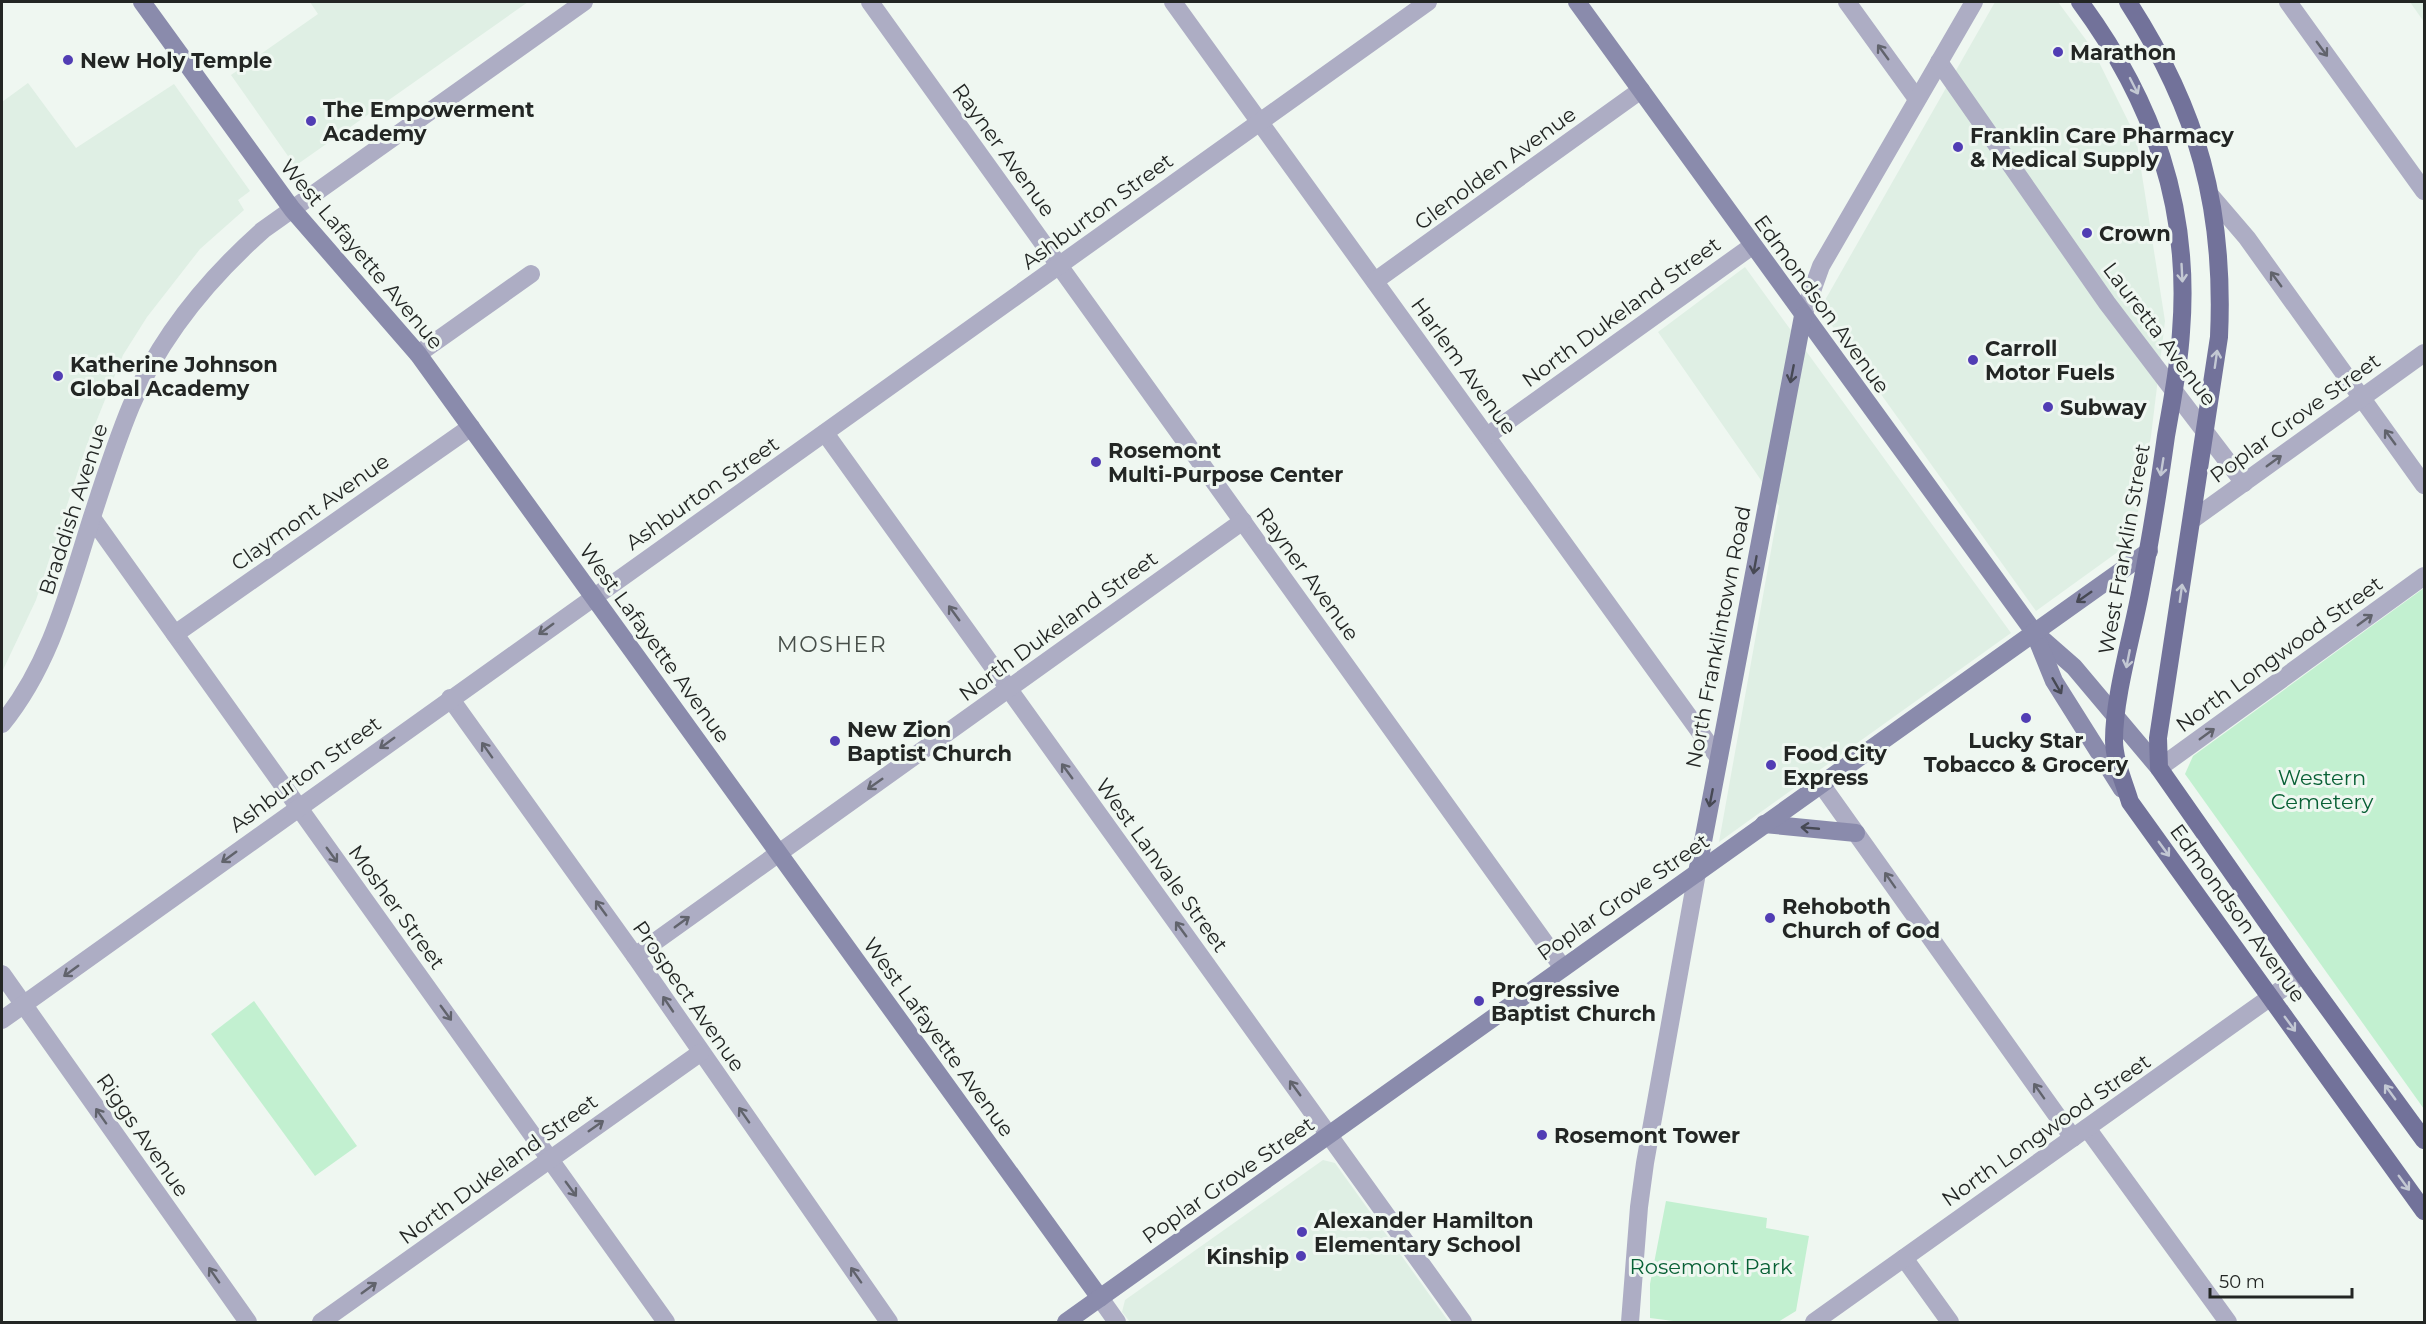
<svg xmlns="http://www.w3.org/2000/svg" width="2426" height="1324" font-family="Montserrat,sans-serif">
<rect width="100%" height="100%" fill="#eff7f1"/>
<g fill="#dfefe4">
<path d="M 310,2 L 528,2 L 295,166 L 231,75 L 318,14 Z"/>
<path d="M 1995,2 L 2058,2 L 2092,48 L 2136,137 L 2165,321 L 2151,436 L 2133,541 L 2036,611 L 1820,309 Z"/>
<path d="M 2410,2 L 2424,2 L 2424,22 Z"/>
<path d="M 28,83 L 76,148 L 174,84 L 250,191 L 238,200 L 244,210 L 200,249 L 147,317 L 123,355 L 86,447 L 36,600 L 2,672 L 2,102 Z"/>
<path d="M 1745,267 L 2011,633 L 1719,842 L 1779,506 L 1658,332 Z"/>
<path d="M 1323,1160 L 1335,1163 L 1449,1322 L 1130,1322 L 1122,1312 L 1125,1300 Z"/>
</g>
<g fill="#c2f0d0">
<path d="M 2424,588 L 2424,1109 L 2185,774 L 2193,756 Z"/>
<path d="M 254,1001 L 357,1146 L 315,1176 L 211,1034 Z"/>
<path d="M 1666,1201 L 1767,1218 L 1766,1228 L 1809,1236 L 1796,1311 L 1778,1322 L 1681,1322 L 1650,1318 L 1650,1284 Z"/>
</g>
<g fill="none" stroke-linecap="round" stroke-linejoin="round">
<g stroke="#adadc4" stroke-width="18">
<path d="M 870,2 L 1563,968"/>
<path d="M 1173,2 L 1718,757"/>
<path d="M 1847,2 L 1917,99"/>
<path d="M 2288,2 L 2424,191"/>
<path d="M 1939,62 L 2107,303 L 2244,483"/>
<path d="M 2211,196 L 2247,238 L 2424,485"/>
<path d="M 1375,281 L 1641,90"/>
<path d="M 418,354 L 531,274"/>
<path d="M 825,433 L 1463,1322"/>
<path d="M 1487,436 L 1752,246"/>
<path d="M 92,518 L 666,1322"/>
<path d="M 2192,520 L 2424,353"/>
<path d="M 175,634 L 471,427"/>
<path d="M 450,698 L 635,956 L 889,1322"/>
<path d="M 2,724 C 51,664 69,589 92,517 C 104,480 116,442 131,406 C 160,336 208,279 263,230 L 584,2"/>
<path d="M 2159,768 L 2424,576"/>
<path d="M 1821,784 L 2073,1138"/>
<path d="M 635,956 L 1243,521"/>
<path d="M 2,974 L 248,1322"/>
<path d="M 2,1020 C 476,680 952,341 1428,2"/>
<path d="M 2087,1128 L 2228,1322"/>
<path d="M 1904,1258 L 1950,1322"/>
<path d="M 321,1322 L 700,1053"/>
<path d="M 1814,1322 L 2303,974"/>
</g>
<g stroke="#adadc4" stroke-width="18">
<path d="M 1803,316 L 1821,266 L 1974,2"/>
<path d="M 1100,1298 L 1117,1322"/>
<path d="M 1630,1322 L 1639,1207 L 1645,1163 L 1697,873"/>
</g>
<g stroke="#8a8bac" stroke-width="18">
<path d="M 142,2 L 292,209 L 418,354 L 1100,1298"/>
<path d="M 1577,2 L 2034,632 L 2074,667 L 2159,768"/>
<path d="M 2034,632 L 2054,681 L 2122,789"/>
<path d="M 1764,824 L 1856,833"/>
<path d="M 1697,873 L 1803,316"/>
<path d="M 1066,1322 L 2149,551"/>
</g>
<g stroke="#72729a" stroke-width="18">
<path d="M 2080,2 C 2153,101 2191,207 2181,332 C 2179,367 2172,401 2166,436 C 2159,486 2151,537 2141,588 C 2133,633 2114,696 2114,740 C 2114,760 2124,782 2130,802 L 2424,1211"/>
<path d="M 2128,2 C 2198,110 2225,208 2219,337 L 2158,738 L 2159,768 L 2303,974 L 2424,1140"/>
</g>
</g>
<defs><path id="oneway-shaft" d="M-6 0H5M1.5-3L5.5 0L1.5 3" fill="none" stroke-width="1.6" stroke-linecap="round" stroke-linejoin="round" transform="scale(1.5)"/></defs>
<g stroke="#61636c">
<use href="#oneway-shaft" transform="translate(2322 49) rotate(54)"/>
<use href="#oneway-shaft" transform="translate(1883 52) rotate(-126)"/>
<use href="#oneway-shaft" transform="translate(2276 279) rotate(-126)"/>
<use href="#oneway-shaft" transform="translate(2390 437) rotate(-126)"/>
<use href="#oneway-shaft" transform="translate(2274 461) rotate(-36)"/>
<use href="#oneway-shaft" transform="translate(954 613) rotate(-126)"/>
<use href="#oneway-shaft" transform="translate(2365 620) rotate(-36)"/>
<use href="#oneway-shaft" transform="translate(546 629) rotate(144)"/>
<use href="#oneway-shaft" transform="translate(2207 734) rotate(-36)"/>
<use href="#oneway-shaft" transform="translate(387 743) rotate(144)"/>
<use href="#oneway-shaft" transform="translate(487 750) rotate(-125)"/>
<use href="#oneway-shaft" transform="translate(1067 771) rotate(-126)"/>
<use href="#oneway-shaft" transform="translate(875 784) rotate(145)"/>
<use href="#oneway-shaft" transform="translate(332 855) rotate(54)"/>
<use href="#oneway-shaft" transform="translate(229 857) rotate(144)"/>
<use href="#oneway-shaft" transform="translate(1890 880) rotate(-125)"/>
<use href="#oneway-shaft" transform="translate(601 908) rotate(-126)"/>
<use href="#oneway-shaft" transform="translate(682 922) rotate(-36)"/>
<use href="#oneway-shaft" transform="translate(1181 929) rotate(-126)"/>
<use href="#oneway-shaft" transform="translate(71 971) rotate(144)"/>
<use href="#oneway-shaft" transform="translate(668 1004) rotate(-124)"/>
<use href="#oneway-shaft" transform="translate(446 1013) rotate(54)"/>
<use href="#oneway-shaft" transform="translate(1295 1088) rotate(-126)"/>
<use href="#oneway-shaft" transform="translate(2039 1091) rotate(-125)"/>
<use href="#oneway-shaft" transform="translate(744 1115) rotate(-125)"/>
<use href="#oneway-shaft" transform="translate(101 1116) rotate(-125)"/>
<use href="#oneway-shaft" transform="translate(596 1126) rotate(-35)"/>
<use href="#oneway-shaft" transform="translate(571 1189) rotate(54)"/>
<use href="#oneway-shaft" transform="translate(214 1275) rotate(-125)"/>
<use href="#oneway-shaft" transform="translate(856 1275) rotate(-125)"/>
<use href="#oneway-shaft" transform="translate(369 1288) rotate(-36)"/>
</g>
<g stroke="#c3c8d3">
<use href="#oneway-shaft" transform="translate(2134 86) rotate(63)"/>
<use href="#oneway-shaft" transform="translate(2182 273) rotate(87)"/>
<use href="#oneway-shaft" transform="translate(2216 359) rotate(-82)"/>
<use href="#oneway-shaft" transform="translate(2162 467) rotate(99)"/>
<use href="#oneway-shaft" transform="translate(2181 593) rotate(-82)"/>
<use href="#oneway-shaft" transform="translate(2128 659) rotate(101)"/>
<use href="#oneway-shaft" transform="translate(2164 849) rotate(54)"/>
<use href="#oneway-shaft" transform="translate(2290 1024) rotate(54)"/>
<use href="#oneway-shaft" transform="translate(2390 1092) rotate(-126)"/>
<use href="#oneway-shaft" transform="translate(2404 1183) rotate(54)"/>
</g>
<g stroke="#474954">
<use href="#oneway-shaft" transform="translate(1792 374) rotate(101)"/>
<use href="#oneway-shaft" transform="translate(1755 565) rotate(100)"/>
<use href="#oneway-shaft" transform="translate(2084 597) rotate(145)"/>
<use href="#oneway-shaft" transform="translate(2057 686) rotate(60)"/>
<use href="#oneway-shaft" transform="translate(1711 798) rotate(101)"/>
<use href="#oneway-shaft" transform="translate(1810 828) rotate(-175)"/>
</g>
<g fill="#513db4" stroke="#eff7f1" stroke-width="2">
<circle cx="2058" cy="52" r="6"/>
<circle cx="68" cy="60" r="6"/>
<circle cx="311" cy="121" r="6"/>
<circle cx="1958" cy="147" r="6"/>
<circle cx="2087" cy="233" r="6"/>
<circle cx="1973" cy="360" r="6"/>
<circle cx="58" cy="376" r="6"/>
<circle cx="2048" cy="407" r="6"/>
<circle cx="1096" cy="462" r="6"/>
<circle cx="2026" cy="718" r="6"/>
<circle cx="835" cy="741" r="6"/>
<circle cx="1771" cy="765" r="6"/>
<circle cx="1770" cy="918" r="6"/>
<circle cx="1479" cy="1001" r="6"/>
<circle cx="1542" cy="1135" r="6"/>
<circle cx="1302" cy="1232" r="6"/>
<circle cx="1301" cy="1256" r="6"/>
</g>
<g text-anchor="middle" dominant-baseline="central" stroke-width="6" stroke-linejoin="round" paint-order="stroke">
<g font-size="21" font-weight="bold" fill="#232624" stroke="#eff7f1" text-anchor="start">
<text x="2070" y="52">Marathon</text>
<text x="80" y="60">New Holy Temple</text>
<text x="323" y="109">The Empowerment<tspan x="323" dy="24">Academy</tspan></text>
<text x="1970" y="135">Franklin Care Pharmacy<tspan x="1970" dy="24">&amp; Medical Supply</tspan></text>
<text x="2099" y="233">Crown</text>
<text x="1985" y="348">Carroll<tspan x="1985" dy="24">Motor Fuels</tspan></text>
<text x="70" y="364">Katherine Johnson<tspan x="70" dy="24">Global Academy</tspan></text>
<text x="2060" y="407">Subway</text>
<text x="1108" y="450">Rosemont<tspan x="1108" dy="24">Multi-Purpose Center</tspan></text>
<text x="847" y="729">New Zion<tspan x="847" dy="24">Baptist Church</tspan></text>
<text x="2026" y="740" text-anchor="middle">Lucky Star<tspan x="2026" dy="24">Tobacco &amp; Grocery</tspan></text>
<text x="1783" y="753">Food City<tspan x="1783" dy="24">Express</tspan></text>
<text x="1782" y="906">Rehoboth<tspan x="1782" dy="24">Church of God</tspan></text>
<text x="1491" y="989">Progressive<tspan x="1491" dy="24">Baptist Church</tspan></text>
<text x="1554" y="1135">Rosemont Tower</text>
<text x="1314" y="1220">Alexander Hamilton<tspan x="1314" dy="24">Elementary School</tspan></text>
<text x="1289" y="1256" text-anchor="end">Kinship</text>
</g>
<g font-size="21" fill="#232624" stroke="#eff7f1">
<text transform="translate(1004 150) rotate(54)">Rayner Avenue</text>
<text transform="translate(1495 168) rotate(-36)">Glenolden Avenue</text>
<text transform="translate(1097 211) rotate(-36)">Ashburton Street</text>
<text transform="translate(362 254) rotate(50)">West Lafayette Avenue</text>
<text transform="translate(1822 304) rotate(54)">Edmondson Avenue</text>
<text transform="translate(1621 312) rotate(-36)">North Dukeland Street</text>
<text transform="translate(2160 334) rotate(53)">Lauretta Avenue</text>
<text transform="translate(1464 366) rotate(54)">Harlem Avenue</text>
<text transform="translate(2295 418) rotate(-36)">Poplar Grove Street</text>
<text transform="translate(702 493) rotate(-35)">Ashburton Street</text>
<text transform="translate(73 509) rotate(-72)">Braddish Avenue</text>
<text transform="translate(310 512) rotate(-35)">Claymont Avenue</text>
<text transform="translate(2124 549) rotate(-80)">West Franklin Street</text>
<text transform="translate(1308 574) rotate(54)">Rayner Avenue</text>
<text transform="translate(1058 626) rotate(-36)">North Dukeland Street</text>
<text transform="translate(1718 637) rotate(-79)">North Franklintown Road</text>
<text transform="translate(655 643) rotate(54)">West Lafayette Avenue</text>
<text transform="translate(2279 654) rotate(-36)">North Longwood Street</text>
<text transform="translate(305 774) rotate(-36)">Ashburton Street</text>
<text transform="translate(1162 865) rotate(54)">West Lanvale Street</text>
<text transform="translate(1623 897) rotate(-35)">Poplar Grove Street</text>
<text transform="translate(397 907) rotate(54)">Mosher Street</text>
<text transform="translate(2238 913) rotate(54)">Edmondson Avenue</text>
<text transform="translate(689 996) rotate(55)">Prospect Avenue</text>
<text transform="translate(939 1037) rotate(54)">West Lafayette Avenue</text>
<text transform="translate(2046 1130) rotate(-35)">North Longwood Street</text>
<text transform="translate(143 1135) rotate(55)">Riggs Avenue</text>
<text transform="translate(498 1169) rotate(-36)">North Dukeland Street</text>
<text transform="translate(1228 1180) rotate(-35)">Poplar Grove Street</text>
</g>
<g font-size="21" fill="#086035" stroke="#eff7f1">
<text x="2322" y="777">Western<tspan x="2322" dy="24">Cemetery</tspan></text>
<text x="1711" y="1266">Rosemont Park</text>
</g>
<g font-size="22" letter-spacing="1.5" fill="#474e49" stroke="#eff7f1">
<text x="832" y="644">MOSHER</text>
</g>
</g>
<rect width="2426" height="1324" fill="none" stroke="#232624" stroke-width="6"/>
<path d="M2210 1288v9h142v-9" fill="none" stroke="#232624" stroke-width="3"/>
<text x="2219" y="1288" font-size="18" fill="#232624" stroke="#eff7f1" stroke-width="4.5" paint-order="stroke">50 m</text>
</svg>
